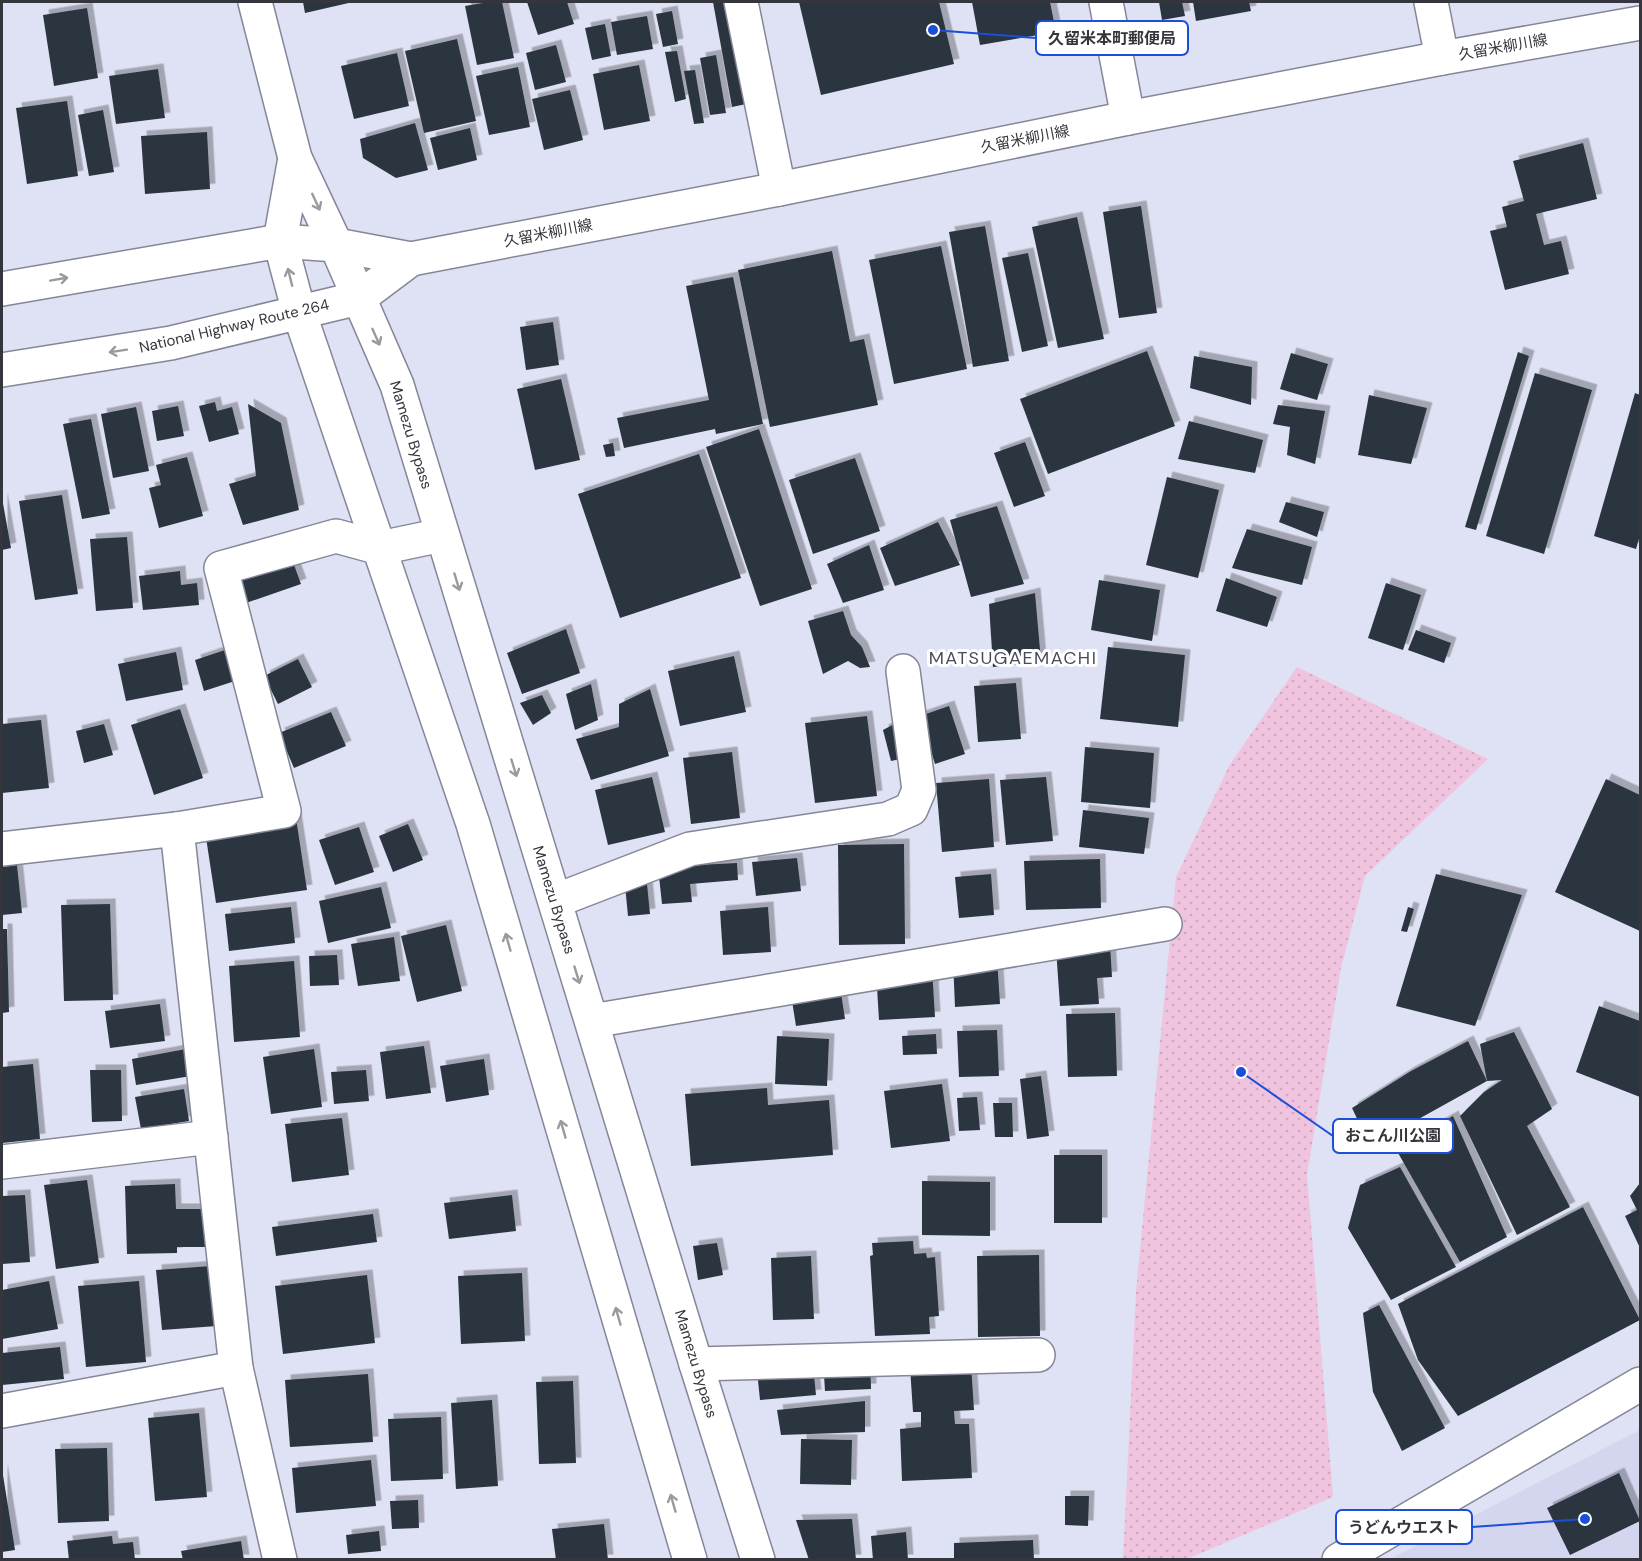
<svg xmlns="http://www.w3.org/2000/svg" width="1642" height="1561" font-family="'DM Sans','Noto Sans JP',sans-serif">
<defs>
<pattern id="grass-dots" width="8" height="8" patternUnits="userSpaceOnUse" patternTransform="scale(1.5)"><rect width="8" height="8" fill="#f0c4de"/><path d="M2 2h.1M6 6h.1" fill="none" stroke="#cea9bf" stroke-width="1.8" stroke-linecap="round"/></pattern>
<filter id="shadow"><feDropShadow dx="5.5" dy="-5.5" stdDeviation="0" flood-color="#0004"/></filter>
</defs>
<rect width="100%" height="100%" fill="#dfe1f4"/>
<path fill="#d4d6f0" d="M 1640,1430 L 1640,1559 L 1390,1559 Z"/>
<path fill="url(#grass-dots)" d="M 1297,667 L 1488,759 L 1365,876 L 1341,968 L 1307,1175 L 1333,1497 L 1187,1559 L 1123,1560 L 1136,1292 L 1176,877 L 1229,766 Z"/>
<g fill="#2b3541" filter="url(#shadow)">
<path d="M 303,2 L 353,2 L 305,13 Z"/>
<path d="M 489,2 L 502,2 L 514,58 L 477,65 L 465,6 Z"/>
<path d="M 527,2 L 567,2 L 574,24 L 538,35 Z"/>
<path d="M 713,2 L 733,2 L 751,103 L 732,107 Z"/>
<path d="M 799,2 L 939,2 L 954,64 L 821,95 Z"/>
<path d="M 972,2 L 1050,2 L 1056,32 L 980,45 Z"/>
<path d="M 1159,2 L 1182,2 L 1185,16 L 1162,20 Z"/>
<path d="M 1193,2 L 1249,2 L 1251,11 L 1196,21 Z"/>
<path d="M 87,8 L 98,78 L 54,86 L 43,15 Z"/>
<path d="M 672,11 L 678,44 L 663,47 L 656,14 Z"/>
<path d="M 647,16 L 653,49 L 617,55 L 611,22 Z"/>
<path d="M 605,24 L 611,56 L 592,60 L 585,28 Z"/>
<path d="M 457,39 L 476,121 L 424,133 L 405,51 Z"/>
<path d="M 556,45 L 566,82 L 535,90 L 526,53 Z"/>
<path d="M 677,51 L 686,99 L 675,102 L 665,52 Z"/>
<path d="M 397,53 L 409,106 L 354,119 L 341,66 Z"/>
<path d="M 716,55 L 726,113 L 710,115 L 700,58 Z"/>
<path d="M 639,65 L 650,121 L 604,130 L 593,74 Z"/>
<path d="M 518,67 L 530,127 L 489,135 L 476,76 Z"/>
<path d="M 158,69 L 165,118 L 116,124 L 109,76 Z"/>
<path d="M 695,70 L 704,123 L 694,124 L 684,71 Z"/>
<path d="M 570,90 L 583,140 L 544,150 L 532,99 Z"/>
<path d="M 67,101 L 78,176 L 27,184 L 16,108 Z"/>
<path d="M 103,110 L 114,172 L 89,176 L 78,115 Z"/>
<path d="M 415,123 L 428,170 L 396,178 L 363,158 L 360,139 Z"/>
<path d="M 470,128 L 477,160 L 438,170 L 430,138 Z"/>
<path d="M 207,132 L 210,189 L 145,194 L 141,136 Z"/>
<path d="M 1583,143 L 1597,199 L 1536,214 L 1544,245 L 1561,241 L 1569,274 L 1505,290 L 1490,231 L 1507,227 L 1502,207 L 1524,201 L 1513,161 Z"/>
<path d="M 1141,206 L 1157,313 L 1119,318 L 1103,212 Z"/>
<path d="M 1077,217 L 1104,339 L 1058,348 L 1032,227 Z"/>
<path d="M 985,226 L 1009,361 L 973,367 L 949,232 Z"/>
<path d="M 941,246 L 967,369 L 894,384 L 869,260 Z"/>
<path d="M 832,251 L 850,342 L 864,339 L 878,405 L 770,427 L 738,270 Z"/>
<path d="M 1028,253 L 1048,346 L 1022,352 L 1002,258 Z"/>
<path d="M 733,277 L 763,424 L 716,434 L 715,429 L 624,448 L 617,418 L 709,400 L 686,286 Z"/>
<path d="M 553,322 L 559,365 L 526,370 L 520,327 Z"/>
<path d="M 1147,351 L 1175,426 L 1048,474 L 1020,399 Z"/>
<path d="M 1518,352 L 1529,356 L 1476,530 L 1465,527 Z"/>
<path d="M 1291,353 L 1328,364 L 1317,400 L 1280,389 Z"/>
<path d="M 1194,356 L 1252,367 L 1251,405 L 1190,388 Z"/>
<path d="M 1535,373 L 1592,390 L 1544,554 L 1486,536 Z"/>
<path d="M 561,379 L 580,460 L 535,470 L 517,389 Z"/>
<path d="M 1635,393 L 1640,395 L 1640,535 L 1636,549 L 1594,536 Z"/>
<path d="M 1369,395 L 1427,408 L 1411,464 L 1358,455 Z"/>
<path d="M 215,402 L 217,411 L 232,407 L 239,434 L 209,442 L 199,406 Z"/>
<path d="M 248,404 L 281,423 L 299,510 L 243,525 L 229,484 L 256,476 Z"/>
<path d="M 1278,405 L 1325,411 L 1315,464 L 1287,455 L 1290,427 L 1273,424 Z"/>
<path d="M 178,406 L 184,436 L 157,441 L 152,411 Z"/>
<path d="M 136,407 L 149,471 L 113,478 L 101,414 Z"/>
<path d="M 91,419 L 110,514 L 82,519 L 63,424 Z"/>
<path d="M 1189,421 L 1263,440 L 1255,473 L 1178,459 Z"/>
<path d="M 759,429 L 812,589 L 760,606 L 706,447 Z"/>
<path d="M 1025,442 L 1045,496 L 1014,507 L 994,453 Z"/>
<path d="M 613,443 L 615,456 L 606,457 L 603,445 Z"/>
<path d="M 699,454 L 741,578 L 620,618 L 578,494 Z"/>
<path d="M 187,457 L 203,516 L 159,528 L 149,488 L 161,485 L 156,465 Z"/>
<path d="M 855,458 L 880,531 L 813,554 L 789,480 Z"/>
<path d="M 1167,477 L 1219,490 L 1198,578 L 1146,565 Z"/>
<path d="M 62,495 L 78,594 L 35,600 L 19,501 Z"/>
<path d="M 2,498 L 11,548 L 2,550 Z"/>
<path d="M 1286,502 L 1324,512 L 1317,537 L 1279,522 Z"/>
<path d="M 997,506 L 1024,584 L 971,597 L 950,520 Z"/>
<path d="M 938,522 L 960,565 L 895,586 L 880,548 Z"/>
<path d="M 1247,529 L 1312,547 L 1302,585 L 1232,568 Z"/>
<path d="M 127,537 L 133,608 L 96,611 L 90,539 Z"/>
<path d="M 869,545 L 884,590 L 843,603 L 827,564 Z"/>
<path d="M 293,562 L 301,584 L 246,603 L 234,568 Z"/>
<path d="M 180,571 L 181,585 L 197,583 L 199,605 L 143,610 L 139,576 Z"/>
<path d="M 1226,578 L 1277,597 L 1267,627 L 1216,611 Z"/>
<path d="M 1099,580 L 1160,590 L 1152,641 L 1091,630 Z"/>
<path d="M 1386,583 L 1421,595 L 1403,650 L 1368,638 Z"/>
<path d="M 1035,593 L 1041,661 L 993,667 L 989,604 Z"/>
<path d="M 843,611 L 851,635 L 862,647 L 870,667 L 860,668 L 848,661 L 823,674 L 808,621 Z"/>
<path d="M 566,629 L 580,673 L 522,694 L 507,653 Z"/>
<path d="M 1416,630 L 1451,643 L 1444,663 L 1408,650 Z"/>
<path d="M 1108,647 L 1185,655 L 1178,727 L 1100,719 Z"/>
<path d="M 225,650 L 235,681 L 204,691 L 195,660 Z"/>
<path d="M 176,652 L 183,690 L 126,701 L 118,664 Z"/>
<path d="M 734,656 L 746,712 L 680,726 L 668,671 Z"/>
<path d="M 298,659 L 312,687 L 278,704 L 264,676 Z"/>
<path d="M 1016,683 L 1021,739 L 978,742 L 974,686 Z"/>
<path d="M 591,684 L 598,720 L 575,730 L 566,694 Z"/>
<path d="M 650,689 L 669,756 L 591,780 L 576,739 L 619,727 L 619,704 Z"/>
<path d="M 542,695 L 551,713 L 533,725 L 520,703 Z"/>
<path d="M 949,706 L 965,754 L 935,764 L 920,716 Z"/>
<path d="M 180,709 L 203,778 L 154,795 L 131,725 Z"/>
<path d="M 331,712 L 346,746 L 294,768 L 279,733 Z"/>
<path d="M 867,716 L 877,796 L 815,803 L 805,723 Z"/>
<path d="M 41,720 L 49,788 L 2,793 L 2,724 Z"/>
<path d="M 896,723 L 905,758 L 891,761 L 883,730 Z"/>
<path d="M 104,724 L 113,755 L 84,763 L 76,731 Z"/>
<path d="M 1085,747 L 1154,753 L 1150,808 L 1081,802 Z"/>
<path d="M 732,752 L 740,818 L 691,824 L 683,758 Z"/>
<path d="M 652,777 L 665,832 L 608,845 L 595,790 Z"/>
<path d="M 1046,777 L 1053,841 L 1006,845 L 1000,780 Z"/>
<path d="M 989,779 L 994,847 L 942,852 L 936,783 Z"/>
<path d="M 1606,779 L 1640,795 L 1640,931 L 1555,892 Z"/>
<path d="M 1083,810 L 1149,818 L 1144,854 L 1079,847 Z"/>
<path d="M 296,818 L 307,890 L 216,903 L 205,831 Z"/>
<path d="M 408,824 L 423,860 L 393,872 L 379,836 Z"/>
<path d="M 359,827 L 374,872 L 335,885 L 319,840 Z"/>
<path d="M 904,844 L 905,944 L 839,945 L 838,845 Z"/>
<path d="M 797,858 L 801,891 L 756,896 L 752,862 Z"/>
<path d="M 1100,859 L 1101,908 L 1026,910 L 1024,861 Z"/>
<path d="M 737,863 L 738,880 L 690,884 L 692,902 L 662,904 L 658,867 Z"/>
<path d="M 17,865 L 22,913 L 2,915 L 2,867 Z"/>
<path d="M 991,874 L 994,915 L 959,918 L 955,877 Z"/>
<path d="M 1436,874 L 1522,895 L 1475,1026 L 1396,1006 Z"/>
<path d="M 647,884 L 650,914 L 628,916 L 625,885 Z"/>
<path d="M 381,887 L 391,928 L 328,943 L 319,901 Z"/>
<path d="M 110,904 L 113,1000 L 64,1001 L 61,905 Z"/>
<path d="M 291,907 L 295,943 L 229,951 L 225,914 Z"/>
<path d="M 768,907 L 771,952 L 723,955 L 720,911 Z"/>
<path d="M 1408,907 L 1414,909 L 1407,932 L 1401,931 Z"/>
<path d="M 446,925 L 462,991 L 417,1002 L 401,936 Z"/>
<path d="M 2,929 L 7,929 L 9,1012 L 2,1013 Z"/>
<path d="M 394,937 L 400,981 L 358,986 L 351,944 Z"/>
<path d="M 1110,944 L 1112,977 L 1097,978 L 1099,1004 L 1060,1006 L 1056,948 Z"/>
<path d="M 337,955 L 339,985 L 310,986 L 309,956 Z"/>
<path d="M 997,958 L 1000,1004 L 955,1007 L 953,960 Z"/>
<path d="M 294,961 L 300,1037 L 234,1042 L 229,966 Z"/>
<path d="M 932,968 L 935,1017 L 879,1020 L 876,971 Z"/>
<path d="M 839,980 L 845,1019 L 796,1026 L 790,988 Z"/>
<path d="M 160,1004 L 165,1041 L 110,1048 L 105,1011 Z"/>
<path d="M 1599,1006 L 1640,1021 L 1640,1097 L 1576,1072 Z"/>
<path d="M 1115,1013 L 1117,1076 L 1068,1077 L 1066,1014 Z"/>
<path d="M 997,1030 L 999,1076 L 959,1077 L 957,1031 Z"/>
<path d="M 1514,1032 L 1552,1109 L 1527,1126 L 1570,1207 L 1517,1235 L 1460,1116 L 1484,1092 L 1502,1080 L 1487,1081 L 1480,1044 Z"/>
<path d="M 936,1034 L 937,1054 L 903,1055 L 902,1036 Z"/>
<path d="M 777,1036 L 829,1039 L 827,1086 L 775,1084 Z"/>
<path d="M 1468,1041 L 1487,1081 L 1370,1146 L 1352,1108 L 1411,1071 Z"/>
<path d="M 424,1046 L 431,1093 L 386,1099 L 380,1052 Z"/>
<path d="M 186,1049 L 191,1076 L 136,1085 L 132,1059 Z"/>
<path d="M 314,1049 L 322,1107 L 271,1114 L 263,1057 Z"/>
<path d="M 484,1059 L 489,1095 L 446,1102 L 440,1066 Z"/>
<path d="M 33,1064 L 40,1139 L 2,1143 L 2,1067 Z"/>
<path d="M 90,1070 L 121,1070 L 122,1121 L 92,1122 Z"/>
<path d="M 366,1070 L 369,1101 L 334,1104 L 331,1072 Z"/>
<path d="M 1041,1076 L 1049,1136 L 1027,1139 L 1020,1079 Z"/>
<path d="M 942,1084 L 950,1141 L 891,1148 L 884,1091 Z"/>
<path d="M 767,1088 L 768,1105 L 829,1100 L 833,1155 L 691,1166 L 685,1094 Z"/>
<path d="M 184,1089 L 189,1121 L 141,1129 L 135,1097 Z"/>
<path d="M 977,1097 L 980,1130 L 959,1131 L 957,1098 Z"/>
<path d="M 993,1103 L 1012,1103 L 1013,1137 L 995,1137 Z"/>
<path d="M 1453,1116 L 1507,1237 L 1460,1262 L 1393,1144 L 1421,1126 L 1430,1129 Z"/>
<path d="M 342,1118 L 349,1175 L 292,1182 L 285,1124 Z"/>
<rect x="1054" y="1155" width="48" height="68"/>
<path d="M 1400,1167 L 1456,1267 L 1391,1300 L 1348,1228 L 1360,1185 Z"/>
<path d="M 87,1180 L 99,1263 L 56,1269 L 44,1185 Z"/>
<path d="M 922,1181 L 990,1182 L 990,1236 L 922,1235 Z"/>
<path d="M 1640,1183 L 1640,1248 L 1625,1216 L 1637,1210 L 1630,1196 Z"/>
<path d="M 175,1184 L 176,1209 L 213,1209 L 214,1247 L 177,1247 L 177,1253 L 127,1254 L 125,1186 Z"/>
<path d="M 25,1195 L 30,1262 L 2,1264 L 2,1196 Z"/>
<path d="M 512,1195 L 516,1231 L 449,1239 L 444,1203 Z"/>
<path d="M 1583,1207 L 1640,1320 L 1458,1416 L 1418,1360 L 1398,1304 Z"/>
<path d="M 373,1214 L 377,1242 L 276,1256 L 272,1227 Z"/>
<path d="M 913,1241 L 914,1254 L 926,1253 L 927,1258 L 935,1257 L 939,1316 L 929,1317 L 930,1334 L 875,1336 L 870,1256 L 873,1255 L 872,1243 Z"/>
<path d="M 717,1243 L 723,1275 L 698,1280 L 693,1246 Z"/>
<path d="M 1039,1255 L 1040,1336 L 978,1337 L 977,1256 Z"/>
<path d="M 811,1256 L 814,1319 L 773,1320 L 771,1258 Z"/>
<path d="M 211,1266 L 217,1326 L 162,1330 L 156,1270 Z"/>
<path d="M 522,1273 L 525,1341 L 461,1344 L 458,1276 Z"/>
<path d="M 367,1275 L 375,1343 L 283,1354 L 275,1286 Z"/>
<path d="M 49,1281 L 58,1329 L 2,1339 L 2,1290 Z"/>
<path d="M 139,1281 L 146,1362 L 86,1367 L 78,1286 Z"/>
<path d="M 1379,1305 L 1445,1428 L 1402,1451 L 1373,1392 L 1363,1313 Z"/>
<path d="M 60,1347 L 64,1379 L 2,1385 L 2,1353 Z"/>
<path d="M 812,1356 L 816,1395 L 760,1400 L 756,1361 Z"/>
<path d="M 870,1356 L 871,1389 L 825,1391 L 823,1358 Z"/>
<path d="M 971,1364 L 974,1410 L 954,1411 L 955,1424 L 969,1424 L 972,1478 L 902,1481 L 900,1429 L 921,1427 L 921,1412 L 913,1412 L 910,1367 Z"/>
<path d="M 368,1374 L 373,1442 L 290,1447 L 285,1380 Z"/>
<path d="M 573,1381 L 576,1463 L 539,1464 L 536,1382 Z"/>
<path d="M 492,1400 L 498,1486 L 456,1489 L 451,1403 Z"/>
<path d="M 865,1401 L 865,1432 L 781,1435 L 777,1410 Z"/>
<path d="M 199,1413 L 207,1497 L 155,1501 L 148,1418 Z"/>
<path d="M 441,1417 L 443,1479 L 391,1481 L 388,1419 Z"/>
<path d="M 801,1439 L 852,1440 L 851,1485 L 800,1484 Z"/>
<path d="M 107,1448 L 109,1521 L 58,1523 L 55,1449 Z"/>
<path d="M 371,1460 L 376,1506 L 296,1513 L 292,1468 Z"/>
<path d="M 2,1469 L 15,1550 L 2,1552 Z"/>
<path d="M 1619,1473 L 1640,1521 L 1570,1555 L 1547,1508 Z"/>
<path d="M 1065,1496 L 1089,1496 L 1088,1526 L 1065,1525 Z"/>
<path d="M 418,1500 L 419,1528 L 392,1529 L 390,1501 Z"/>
<path d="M 852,1519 L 856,1560 L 809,1560 L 796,1520 Z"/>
<path d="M 604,1524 L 608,1560 L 556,1560 L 552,1529 Z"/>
<path d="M 379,1531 L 381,1551 L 348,1554 L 346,1535 Z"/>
<path d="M 906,1532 L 908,1560 L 873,1560 L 871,1536 Z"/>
<path d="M 112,1536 L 113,1544 L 133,1542 L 135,1560 L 69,1560 L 67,1541 Z"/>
<path d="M 1033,1540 L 1034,1560 L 954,1560 L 954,1543 Z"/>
<path d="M 241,1541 L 244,1560 L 183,1560 L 181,1551 Z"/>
</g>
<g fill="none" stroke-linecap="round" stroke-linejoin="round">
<g stroke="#858697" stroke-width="36">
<g id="street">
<path d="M 1106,2 L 1128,118"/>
<path d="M 177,829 L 236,1368 L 280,1560"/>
<path d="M 2,849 L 177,829 L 284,811 L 221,568 L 336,536 L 380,548 L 442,535"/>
<path d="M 555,901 L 690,849 L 888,819 L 911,809 L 919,790 L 903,671"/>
<path d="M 592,1021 L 1165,924"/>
<path d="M 2,1162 L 211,1137"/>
<path d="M 696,1364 L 1038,1355"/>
<path d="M 2,1411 L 236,1368"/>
</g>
</g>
<g stroke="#858697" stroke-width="36">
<g id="secondary">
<path d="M 255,2 L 295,158 L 336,245"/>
<path d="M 741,2 L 779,189"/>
<path d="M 1431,2 L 1442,58"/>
<path d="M 280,241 L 295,158"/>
<path d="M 1339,1560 L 1640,1384"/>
</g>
</g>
<g stroke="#858697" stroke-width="36">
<g id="primary">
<path d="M 336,245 L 411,259 L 779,189 L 1128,118 L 1442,58 L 1640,23"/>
<path d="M 359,298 L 411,259"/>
</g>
</g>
<g stroke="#858697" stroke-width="36">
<g id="highway">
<path d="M 280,241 L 299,312 L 473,824 L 690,1560"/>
<path d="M 2,289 L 280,241 L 336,245 L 397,385 L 696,1364 L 758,1560"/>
<path d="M 2,370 L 171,343 L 359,298"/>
</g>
</g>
<use href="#street" stroke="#fff" stroke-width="33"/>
<use href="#secondary" stroke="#fff" stroke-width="33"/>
<use href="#primary" stroke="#fff" stroke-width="33"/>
<use href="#highway" stroke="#fff" stroke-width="33"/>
</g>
<defs><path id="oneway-shaft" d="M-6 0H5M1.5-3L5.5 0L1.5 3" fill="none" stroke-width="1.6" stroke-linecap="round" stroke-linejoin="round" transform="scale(1.5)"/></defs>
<g stroke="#9a9a9e">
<use href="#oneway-shaft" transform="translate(316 202) rotate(65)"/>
<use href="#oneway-shaft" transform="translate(290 277) rotate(-104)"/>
<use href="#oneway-shaft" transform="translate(59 279) rotate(-10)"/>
<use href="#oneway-shaft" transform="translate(376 337) rotate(66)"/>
<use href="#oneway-shaft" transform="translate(118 351) rotate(171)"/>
<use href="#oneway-shaft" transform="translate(457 582) rotate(73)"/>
<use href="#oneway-shaft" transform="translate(514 768) rotate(73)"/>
<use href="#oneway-shaft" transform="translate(508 942) rotate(-106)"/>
<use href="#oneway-shaft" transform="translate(577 975) rotate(73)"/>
<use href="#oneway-shaft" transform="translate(563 1129) rotate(-106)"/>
<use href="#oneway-shaft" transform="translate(618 1316) rotate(-106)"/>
<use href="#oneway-shaft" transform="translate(673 1503) rotate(-106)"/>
</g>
<g text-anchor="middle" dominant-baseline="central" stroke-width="6" stroke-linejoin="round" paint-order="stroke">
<g font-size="15" fill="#35363d" stroke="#fff">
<text transform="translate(1503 47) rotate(-10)">久留米柳川線</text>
<text transform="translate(1025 139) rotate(-11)">久留米柳川線</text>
<text transform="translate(548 233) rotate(-11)">久留米柳川線</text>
<text transform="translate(234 326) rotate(-13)">National Highway Route 264</text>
<text transform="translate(411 435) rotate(73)">Mamezu Bypass</text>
<text transform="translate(554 900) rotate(73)">Mamezu Bypass</text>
<text transform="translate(696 1364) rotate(73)">Mamezu Bypass</text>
</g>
<g font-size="18" letter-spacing="1.5" fill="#4a4b5a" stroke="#fff">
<text x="1013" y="658">MATSUGAEMACHI</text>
</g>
</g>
<path fill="none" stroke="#1d4ed8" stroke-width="2" d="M933 30L1036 38M1241 1072L1333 1136M1585 1519L1472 1527"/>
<g fill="#1d4ed8" stroke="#fff" stroke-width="2">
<circle cx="933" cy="30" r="6"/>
<circle cx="1241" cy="1072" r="6"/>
<circle cx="1585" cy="1519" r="6"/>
</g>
<g fill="#fff" stroke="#1d4ed8" stroke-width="2">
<rect x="1036" y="21" width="152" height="34" rx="6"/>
<rect x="1333" y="1119" width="120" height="34" rx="6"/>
<rect x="1336" y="1510" width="136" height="34" rx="6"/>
</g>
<g font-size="16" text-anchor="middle" font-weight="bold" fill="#35363d">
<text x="1112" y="44">久留米本町郵便局</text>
<text x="1393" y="1141">おこん川公園</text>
<text x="1404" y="1533">うどんウエスト</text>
</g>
<rect width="1642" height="1561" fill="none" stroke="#35363d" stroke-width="6"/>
</svg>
